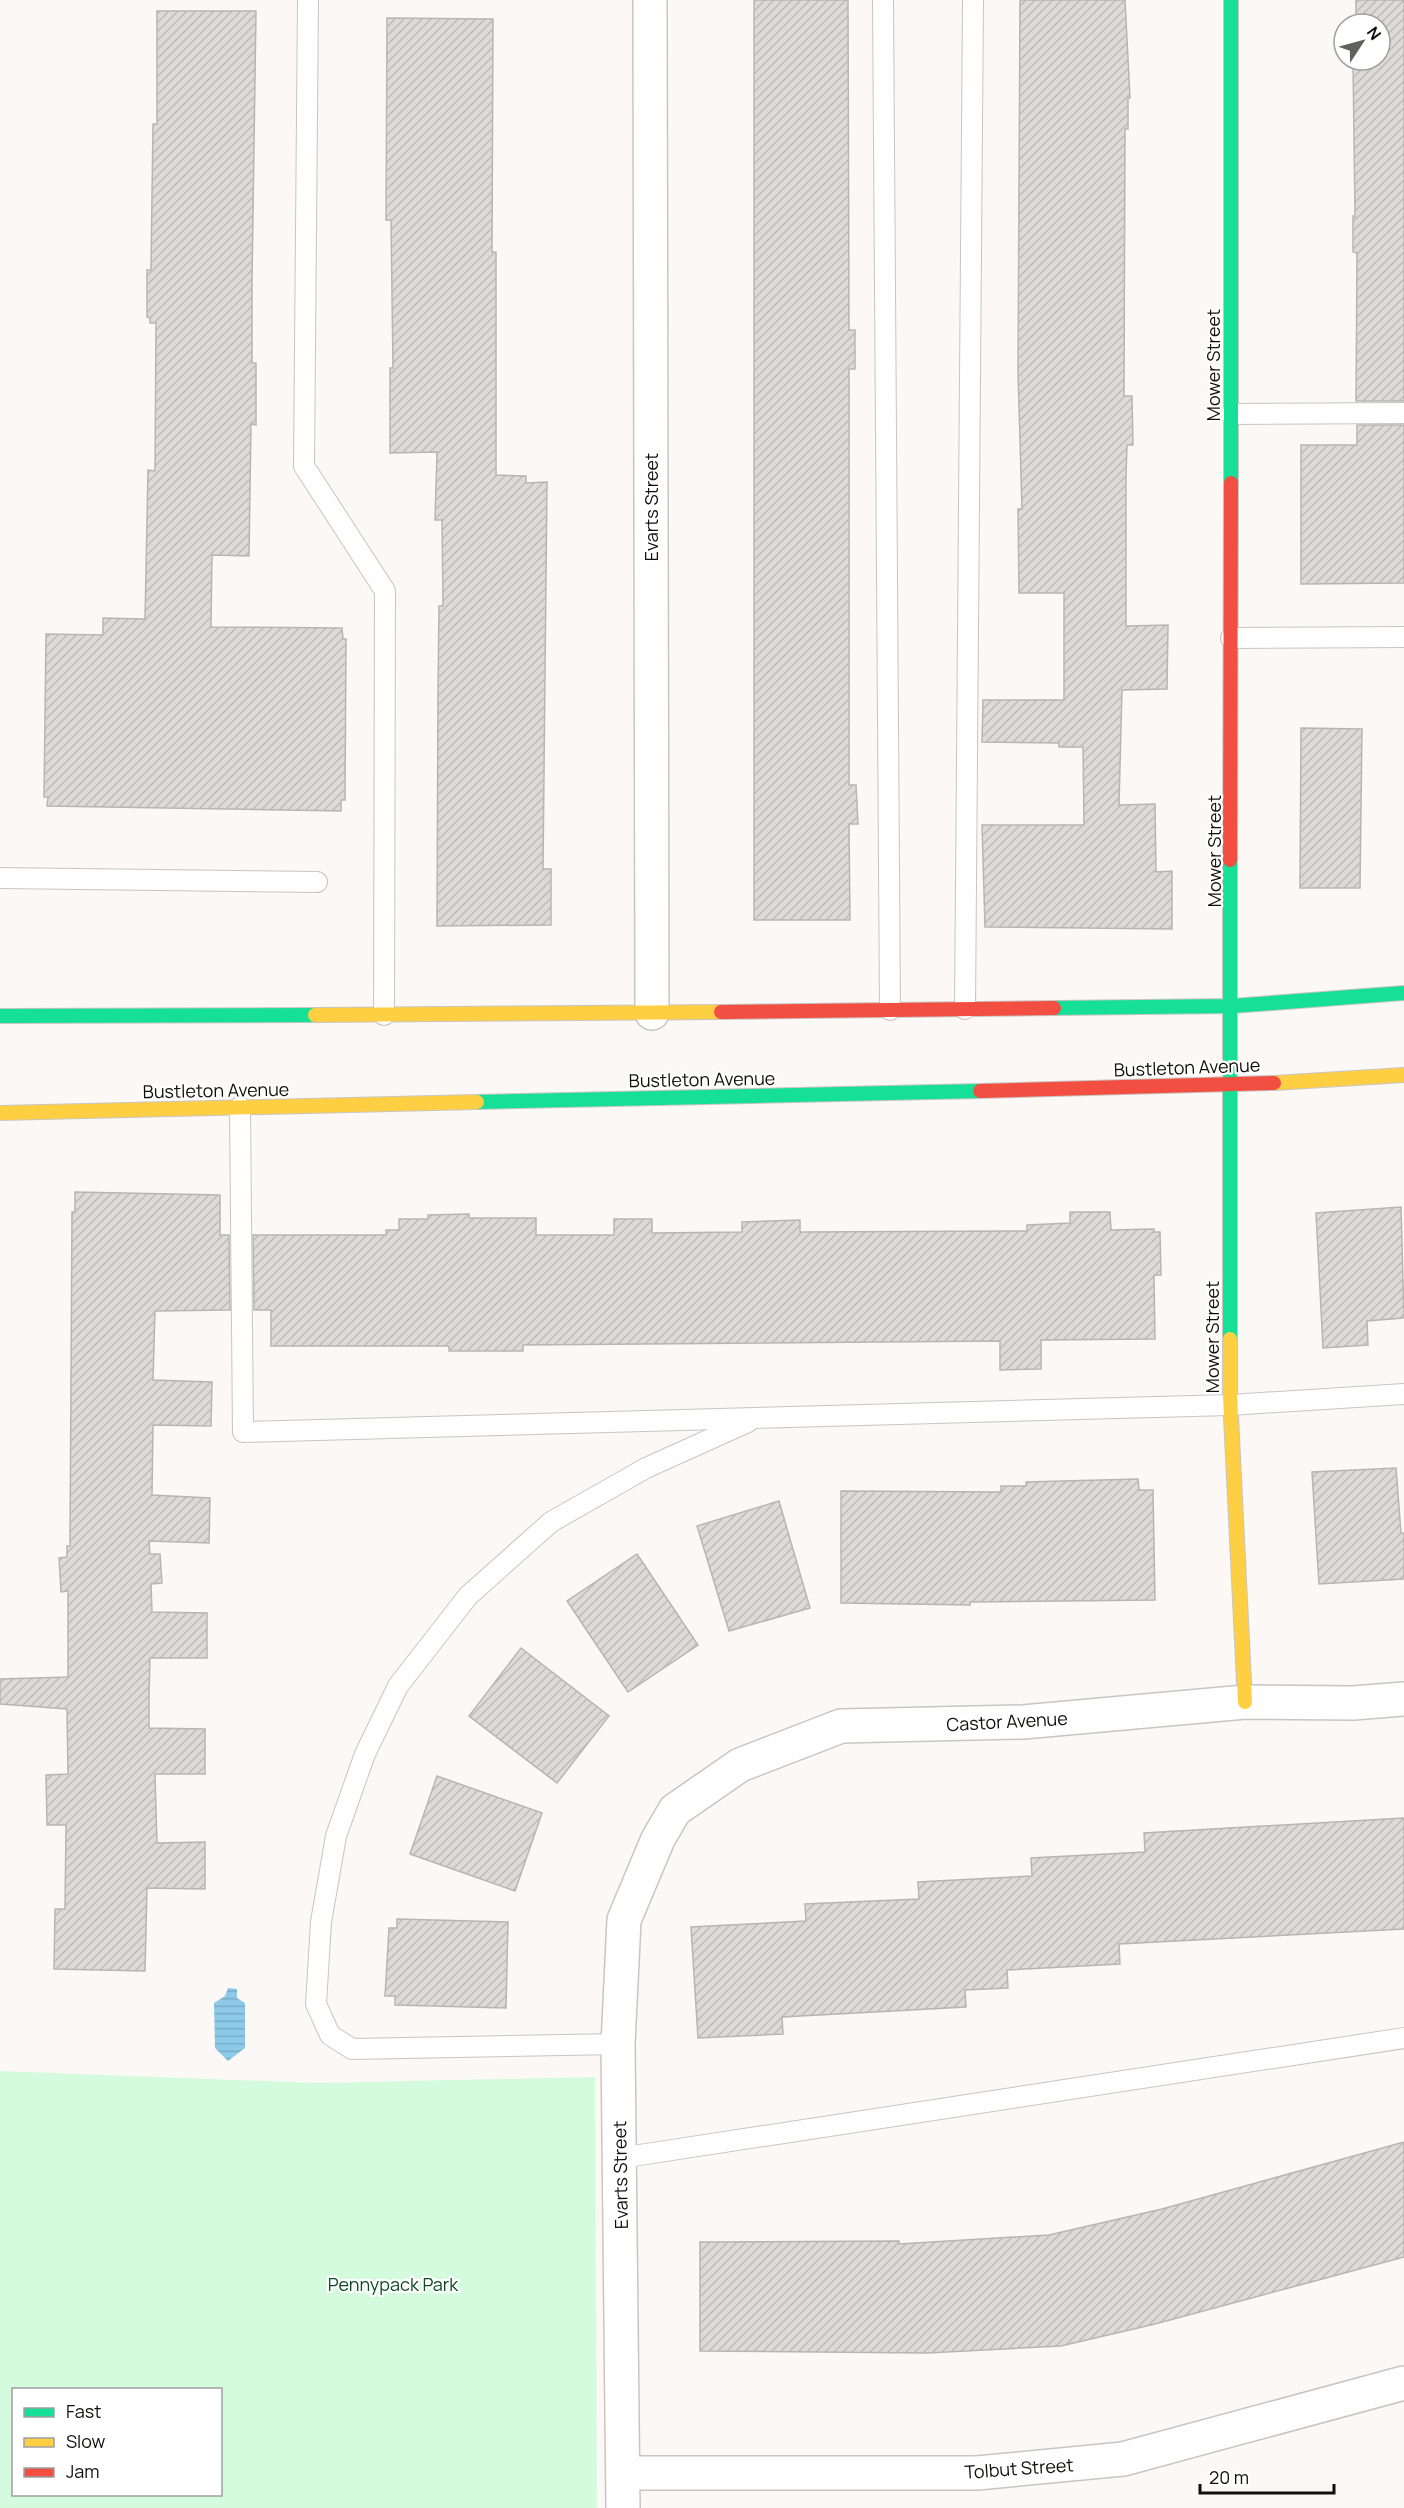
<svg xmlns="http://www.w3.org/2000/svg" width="1404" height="2508" font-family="Manrope,sans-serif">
<defs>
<pattern id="water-rules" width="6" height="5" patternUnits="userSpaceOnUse" patternTransform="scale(1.5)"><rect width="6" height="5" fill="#8dcae9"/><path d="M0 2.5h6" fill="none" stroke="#79acc7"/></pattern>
<pattern id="building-hatch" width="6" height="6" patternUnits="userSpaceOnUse" patternTransform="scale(1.5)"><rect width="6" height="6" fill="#dddad7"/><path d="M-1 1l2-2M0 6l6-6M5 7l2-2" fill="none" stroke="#bdbab7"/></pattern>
</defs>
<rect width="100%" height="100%" fill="#fcf8f5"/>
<path fill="#d4fbdd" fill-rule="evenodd" d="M 0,2071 L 318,2083 L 595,2077 L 597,2508 L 0,2508 ZM 14,2390 L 220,2390 L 220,2494 L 14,2494 Z"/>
<path fill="url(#water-rules)" d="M 228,1988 L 237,1989 L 237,1998 L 245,2003 L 245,2048 L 228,2061 L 215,2048 L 214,2003 L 225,1996 Z"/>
<g fill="url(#building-hatch)" stroke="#b8b5b4" stroke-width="1.5">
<path d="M 754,0 L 848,0 L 849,330 L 855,330 L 855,369 L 849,369 L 849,785 L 856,785 L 858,824 L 849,824 L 850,920 L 754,920 Z"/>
<path d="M 1020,0 L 1125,0 L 1130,98 L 1128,98 L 1128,129 L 1125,129 L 1124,396 L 1132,396 L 1133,445 L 1127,445 L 1126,477 L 1126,626 L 1168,625 L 1167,689 L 1122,690 L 1119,805 L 1155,804 L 1156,872 L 1172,871 L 1172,929 L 985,927 L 982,825 L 1084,825 L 1083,747 L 1059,747 L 1059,743 L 982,742 L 983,700 L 1064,700 L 1064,593 L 1019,593 L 1018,509 L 1022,509 L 1018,372 Z"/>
<path d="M 1356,0 L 1404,0 L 1404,401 L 1356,401 L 1357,253 L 1353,252 L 1353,216 L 1355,217 L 1353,61 L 1380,60 L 1380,24 L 1356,24 Z"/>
<path d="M 157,11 L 256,11 L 252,282 L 252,363 L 256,363 L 256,425 L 251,424 L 249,556 L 212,555 L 211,627 L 342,628 L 343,639 L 346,639 L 345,800 L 341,800 L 341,811 L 47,806 L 48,797 L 44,797 L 46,634 L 103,635 L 103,618 L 145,619 L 148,470 L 155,471 L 156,323 L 150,323 L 150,318 L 147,317 L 147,270 L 151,270 L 153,124 L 157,124 Z"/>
<path d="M 387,18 L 493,19 L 492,252 L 496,252 L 496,475 L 526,476 L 526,483 L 547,482 L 543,869 L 551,869 L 551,925 L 437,926 L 438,689 L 439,606 L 443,606 L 442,520 L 435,520 L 437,452 L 390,453 L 390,368 L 393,368 L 391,220 L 386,220 Z"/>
<path d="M 1357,425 L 1404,425 L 1404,583 L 1301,584 L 1301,445 L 1357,445 Z"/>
<path d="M 1301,728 L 1362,729 L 1360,888 L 1300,888 Z"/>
<path d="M 75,1192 L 220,1195 L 220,1235 L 229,1235 L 230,1310 L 155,1311 L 153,1380 L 212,1382 L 211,1426 L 153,1425 L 152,1495 L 210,1498 L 209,1543 L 149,1541 L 150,1554 L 160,1554 L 162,1583 L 151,1584 L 152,1612 L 207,1613 L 207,1658 L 150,1658 L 149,1695 L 149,1728 L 205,1729 L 205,1774 L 155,1774 L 157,1843 L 205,1842 L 205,1889 L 147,1888 L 145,1971 L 54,1969 L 55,1909 L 65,1909 L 66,1825 L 47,1825 L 46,1775 L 68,1774 L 67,1709 L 0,1704 L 0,1679 L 68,1677 L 68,1591 L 61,1592 L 59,1558 L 67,1557 L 67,1546 L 70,1546 L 72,1212 L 75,1212 Z"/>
<path d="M 1401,1207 L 1404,1318 L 1367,1321 L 1368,1345 L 1323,1348 L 1316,1213 Z"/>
<path d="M 1070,1212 L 1110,1212 L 1111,1230 L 1154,1229 L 1154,1232 L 1160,1232 L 1161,1275 L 1154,1275 L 1155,1339 L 1041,1340 L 1041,1369 L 1000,1370 L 1000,1341 L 523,1345 L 523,1351 L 449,1351 L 449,1346 L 271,1346 L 271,1310 L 254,1310 L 253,1235 L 386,1235 L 386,1230 L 399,1230 L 399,1219 L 428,1219 L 428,1215 L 469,1214 L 469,1218 L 536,1218 L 536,1235 L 614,1235 L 614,1219 L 652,1219 L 652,1233 L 742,1232 L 742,1222 L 800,1220 L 800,1232 L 1027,1231 L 1027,1225 L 1070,1223 Z"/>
<path d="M 1396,1468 L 1401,1533 L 1404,1533 L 1404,1579 L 1319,1584 L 1312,1472 Z"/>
<path d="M 1138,1479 L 1139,1490 L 1153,1490 L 1155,1600 L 970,1602 L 970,1605 L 841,1603 L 841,1491 L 1001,1492 L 1001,1486 L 1026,1486 L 1026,1482 Z"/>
<path d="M 779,1501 L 810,1608 L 729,1631 L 697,1526 Z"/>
<path d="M 637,1554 L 698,1645 L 628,1692 L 567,1601 Z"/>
<path d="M 521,1648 L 609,1716 L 557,1783 L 469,1716 Z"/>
<path d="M 437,1776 L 542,1813 L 515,1891 L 410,1854 Z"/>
<path d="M 1404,1818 L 1404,1929 L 1119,1944 L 1120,1964 L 1007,1970 L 1008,1988 L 965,1990 L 966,2007 L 782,2017 L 783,2034 L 698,2038 L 691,1927 L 806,1921 L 805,1904 L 919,1899 L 918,1882 L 1032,1876 L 1031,1858 L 1145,1852 L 1144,1833 Z"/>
<path d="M 397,1919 L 508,1922 L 506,2008 L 395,2005 L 395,1996 L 385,1996 L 389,1928 L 397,1928 Z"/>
<path d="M 1404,2142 L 1404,2257 L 1155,2324 L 1061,2346 L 928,2353 L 700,2351 L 700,2242 L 899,2241 L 899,2244 L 1049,2235 L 1162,2209 Z"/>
</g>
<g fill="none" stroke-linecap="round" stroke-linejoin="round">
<g stroke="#c8c5c2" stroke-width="22">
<g id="lane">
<path d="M 308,0 L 304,466 L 385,591 L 384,1015"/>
<path d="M 883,0 L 890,1010"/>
<path d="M 1231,414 L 1404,413"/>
<path d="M 1231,638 L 1404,637"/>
<path d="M 0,878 L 317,882"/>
<path d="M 965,1009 L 973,0"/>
<path d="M 240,1107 L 243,1432 L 1230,1405 L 1404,1394"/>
<path d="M 618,2044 L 352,2049 L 330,2035 L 316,2004 L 321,1922 L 336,1836 L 365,1754 L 398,1686 L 468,1596 L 551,1522 L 646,1468 L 748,1422"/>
<path d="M 620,2158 L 1404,2038"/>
</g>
</g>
<g stroke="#c8c5c2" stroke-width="36">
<g id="street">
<path d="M 650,0 L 652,1013"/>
<path d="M 624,2473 L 977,2473 L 1123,2459 L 1404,2383"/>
<path d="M 623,2508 L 618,2044 L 624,1920 L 658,1839 L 675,1810 L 740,1765 L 841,1726 L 1023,1722 L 1245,1702 L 1353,1703 L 1404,1699"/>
</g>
</g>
<g stroke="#c8c5c2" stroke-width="16">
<g id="fast">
<path d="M 1231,483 L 1231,0"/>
<path d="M 1054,1008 L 1232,1006 L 1404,993"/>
<path d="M 0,1016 L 315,1015"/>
<path d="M 477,1102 L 980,1091"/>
<path d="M 1230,1339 L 1230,860"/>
</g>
</g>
<g stroke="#c8c5c2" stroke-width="16">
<g id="slow">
<path d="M 315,1015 L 721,1012"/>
<path d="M 1274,1083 L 1404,1075"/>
<path d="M 0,1113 L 477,1102"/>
<path d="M 1230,1339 L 1230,1396 L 1245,1702"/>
</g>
</g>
<g stroke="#c8c5c2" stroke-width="16">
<g id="jam">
<path d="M 1230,860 L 1231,483"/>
<path d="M 721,1012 L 1054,1008"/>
<path d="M 980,1091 L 1274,1083"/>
</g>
</g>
<use href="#lane" stroke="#fffefe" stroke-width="20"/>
<use href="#street" stroke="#fffefe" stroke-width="33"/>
<use href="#fast" stroke="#16e098" stroke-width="14"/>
<use href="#slow" stroke="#ffcf43" stroke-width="14"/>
<use href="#jam" stroke="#f24e42" stroke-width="14"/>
</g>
<g text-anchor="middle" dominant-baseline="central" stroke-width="4.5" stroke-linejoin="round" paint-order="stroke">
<g font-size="18" fill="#110f0d" stroke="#fff">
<text transform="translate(1213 365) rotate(-90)">Mower Street</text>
<text transform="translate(651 507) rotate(-90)">Evarts Street</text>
<text transform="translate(1214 851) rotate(-90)">Mower Street</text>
<text transform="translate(1187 1067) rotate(-2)">Bustleton Avenue</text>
<text transform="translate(702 1079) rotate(-1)">Bustleton Avenue</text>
<text transform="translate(216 1090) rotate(-1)">Bustleton Avenue</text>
<text transform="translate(1212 1337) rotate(-90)">Mower Street</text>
<text transform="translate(1007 1721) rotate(-3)">Castor Avenue</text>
<text transform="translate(620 2175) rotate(-91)">Evarts Street</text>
<text transform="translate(1019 2468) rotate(-4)">Tolbut Street</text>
</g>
<g font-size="18" fill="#0f4927" stroke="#fff">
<text x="393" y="2284">Pennypack Park</text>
</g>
</g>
<rect x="12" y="2388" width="210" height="108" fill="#ffffff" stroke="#a09f9e" stroke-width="1.5"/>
<rect x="24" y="2408" width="30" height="9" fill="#16e098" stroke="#a09f9e" stroke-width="1.5"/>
<text x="66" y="2418" font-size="18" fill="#110f0d">Fast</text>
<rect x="24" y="2438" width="30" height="9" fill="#ffcf43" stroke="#a09f9e" stroke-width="1.5"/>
<text x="66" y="2448" font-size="18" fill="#110f0d">Slow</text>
<rect x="24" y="2468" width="30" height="9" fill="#f24e42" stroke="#a09f9e" stroke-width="1.5"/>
<text x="66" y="2478" font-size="18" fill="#110f0d">Jam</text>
<g transform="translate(1362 42) rotate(54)"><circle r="28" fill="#ffffff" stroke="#a09f9e" stroke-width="1.5"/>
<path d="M0-4.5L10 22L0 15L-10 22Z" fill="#63615e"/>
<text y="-9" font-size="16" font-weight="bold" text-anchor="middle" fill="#110f0d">N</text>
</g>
<path d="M1200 2484v9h134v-9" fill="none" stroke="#110f0d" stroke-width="3"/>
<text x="1209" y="2484" font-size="18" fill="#110f0d" stroke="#ffffff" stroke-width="4.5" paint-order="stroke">20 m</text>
</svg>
